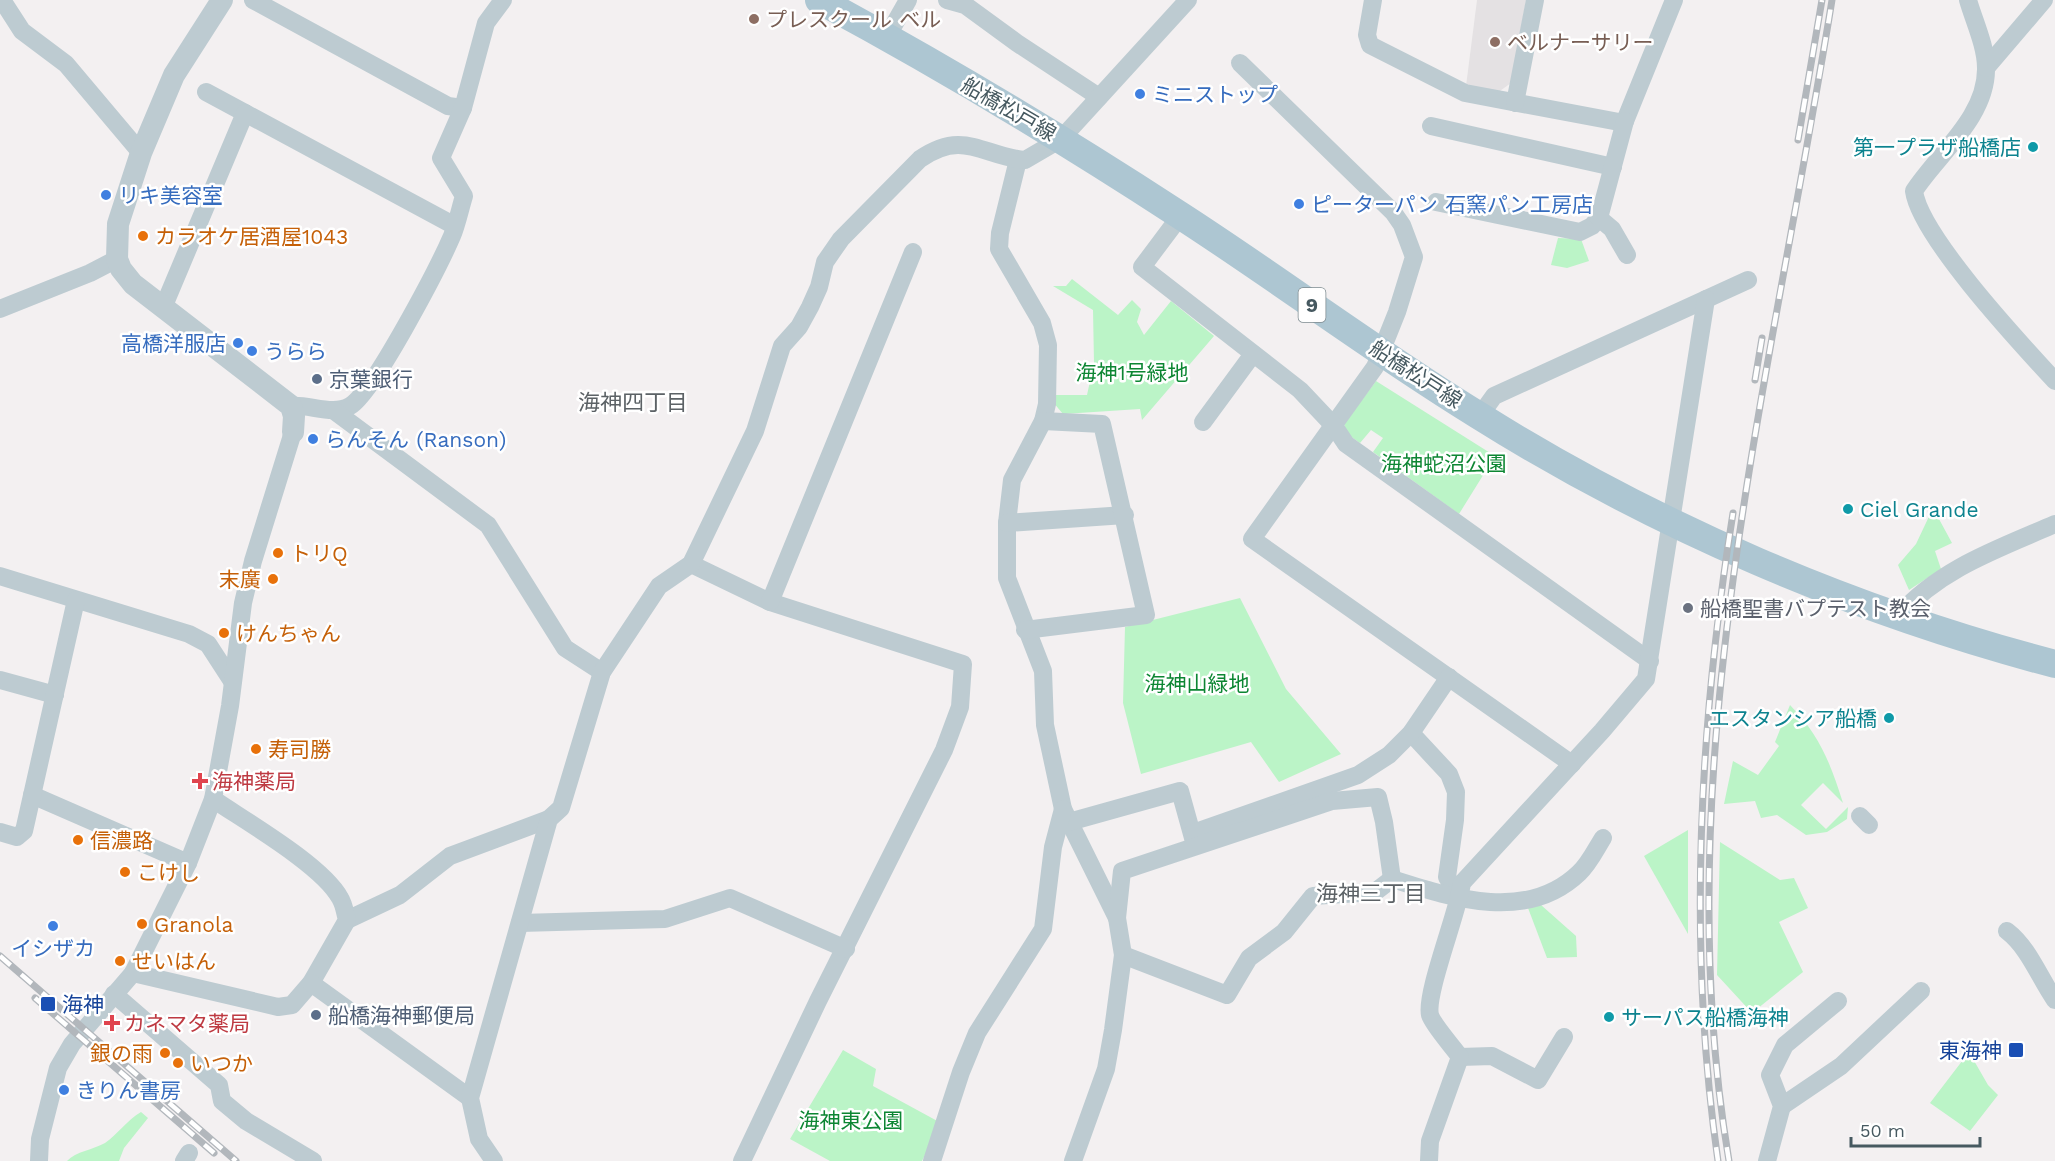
<svg xmlns="http://www.w3.org/2000/svg" width="2055" height="1161" font-family="'Work Sans','Noto Sans JP',sans-serif">
<rect width="100%" height="100%" fill="#f3f0f1"/>
<path fill="#e4e1e3" d="M 1477,0 L 1526,0 L 1511,83 L 1497,93 L 1466,86 Z"/>
<g fill="#bbf4c7">
<path d="M 1558,238 L 1581,239 L 1589,261 L 1567,268 L 1551,265 Z"/>
<path d="M 1072,279 L 1118,315 L 1132,300 L 1141,309 L 1137,322 L 1144,335 L 1171,301 L 1214,336 L 1142,420 L 1140,409 L 1063,414 L 1053,402 L 1052,395 L 1087,395 L 1094,363 L 1093,310 L 1053,286 L 1066,286 Z"/>
<path d="M 1376,381 L 1495,456 L 1459,514 L 1373,452 L 1383,438 L 1371,430 L 1360,443 L 1347,434 L 1344,424 Z"/>
<path d="M 1933,508 L 1952,543 L 1935,551 L 1941,569 L 1909,590 L 1898,565 L 1916,544 Z"/>
<path d="M 1240,598 L 1286,689 L 1341,754 L 1279,782 L 1251,742 L 1141,774 L 1123,703 L 1125,627 Z"/>
<path d="M 1790,705 C 1820,736 1830,762 1843,803 L 1823,783 L 1801,805 L 1826,829 L 1848,807 L 1847,819 L 1827,832 L 1806,835 L 1777,815 L 1761,818 L 1755,801 L 1724,804 L 1733,761 L 1758,775 L 1779,746 L 1775,742 Z"/>
<path d="M 1688,830 L 1688,934 L 1644,856 Z"/>
<path d="M 1720,842 L 1780,880 L 1794,878 L 1808,908 L 1779,922 L 1803,972 L 1752,1013 L 1717,975 Z"/>
<path d="M 1541,905 L 1576,936 L 1577,957 L 1547,958 L 1528,908 Z"/>
<path d="M 843,1050 L 876,1069 L 873,1086 L 941,1123 L 922,1161 L 830,1161 L 790,1139 Z"/>
<path d="M 1969,1052 L 1988,1085 L 1998,1095 L 1970,1131 L 1930,1103 Z"/>
<path d="M 141,1112 L 148,1118 L 124,1148 L 119,1161 L 67,1161 C 76,1151 93,1150 105,1143 C 117,1135 126,1121 141,1112 Z"/>
</g>
<g fill="none" stroke-linecap="round" stroke-linejoin="round">
<g stroke="#bdcbd1" stroke-width="18">
<path d="M 2,0 L 22,31 L 66,64 L 141,153"/>
<path d="M 253,0 L 448,106 L 463,108"/>
<path d="M 947,0 L 965,5 L 1017,43 L 1099,97"/>
<path d="M 1373,0 L 1367,35 L 1370,45 L 1465,93 L 1619,122 L 1625,121 L 1674,0"/>
<path d="M 1968,0 C 1974,21 1986,46 1986,68 C 1987,117 1938,154 1914,191 C 1920,236 2021,344 2055,381"/>
<path d="M 887,37 L 908,0"/>
<path d="M 1240,63 L 1393,212 L 1402,225 L 1414,257 L 1397,312 L 1375,367 L 1252,539 L 1572,764"/>
<path d="M 1986,68 L 2044,0"/>
<path d="M 206,92 L 245,113"/>
<path d="M 1515,103 L 1535,0"/>
<path d="M 1431,126 L 1613,167"/>
<path d="M 1018,160 L 1000,233 L 999,249 L 1042,323 L 1048,345 L 1047,404 L 1043,421 L 1012,480 L 1007,523 L 1007,578 L 1043,671 L 1045,725 L 1063,809 L 1117,918"/>
<path d="M 1436,202 L 1580,232 L 1592,226 L 1599,218 L 1625,121"/>
<path d="M 1181,215 L 1142,267 L 1300,390 L 1334,426 L 1346,444 L 1650,661"/>
<path d="M 1599,218 L 1612,229 L 1627,255"/>
<path d="M 163,308 L 245,113 L 455,226"/>
<path d="M 0,309 L 90,273 L 117,259"/>
<path d="M 291,406 C 309,404 333,416 350,406 C 374,392 439,266 452,236 C 457,224 460,209 464,196 L 441,158 L 463,108 L 486,23 L 503,0"/>
<path d="M 333,410 L 488,525 L 565,648 L 602,672"/>
<path d="M 1479,417 L 1494,396 L 1748,280"/>
<path d="M 1203,422 L 1253,354"/>
<path d="M 1007,523 L 1125,515"/>
<path d="M 691,564 L 770,602 L 963,664 L 960,707 L 944,750 L 818,1001 L 742,1161"/>
<path d="M 0,576 L 189,634 L 208,644 L 232,681"/>
<path d="M 770,602 L 913,252"/>
<path d="M 1899,615 C 1941,568 1998,549 2055,524"/>
<path d="M 1025,630 L 1146,615 L 1102,424 L 1043,421"/>
<path d="M 0,680 L 55,695"/>
<path d="M 1411,733 L 1449,774 L 1456,792 L 1455,820 L 1447,877 L 1460,900"/>
<path d="M 32,795 L 188,863"/>
<path d="M 1860,816 L 1869,825"/>
<path d="M 1069,822 L 1180,791 L 1195,845"/>
<path d="M 0,832 L 17,837 L 24,831 L 76,600"/>
<path d="M 1193,833 L 1358,775 L 1389,755 L 1411,733 L 1449,677"/>
<path d="M 347,920 L 400,895 L 450,856 L 549,819"/>
<path d="M 520,923 L 665,919 L 730,898 L 846,949"/>
<path d="M 2007,931 C 2029,948 2039,977 2055,1000"/>
<path d="M 1123,955 L 1227,995 L 1249,958 L 1284,932 L 1313,896 L 1375,892 L 1392,879 C 1452,898 1527,923 1579,873 C 1589,864 1596,849 1603,838"/>
<path d="M 133,973 L 278,1007 L 292,1005 L 311,983 L 347,920 C 345,913 344,904 340,898 C 322,865 245,821 213,799"/>
<path d="M 311,983 L 470,1098"/>
<path d="M 114,994 L 219,1085 L 222,1101 L 246,1121 L 313,1161"/>
<path d="M 1460,1057 L 1492,1056 L 1538,1080 L 1564,1037"/>
<path d="M 1782,1106 L 1841,1066 L 1921,991"/>
<path d="M 39,1161 L 40,1139 L 58,1068 L 72,1044 L 133,973 L 188,863 L 213,799 L 230,706 L 243,603 L 253,561 L 293,432"/>
<path d="M 184,1161 L 189,1153"/>
<path d="M 494,1161 L 479,1139 L 470,1098 L 549,819 L 561,808 L 602,672 L 659,586 L 691,564 L 755,431 L 782,346 L 799,327 L 810,307 L 819,287 L 825,262 L 841,239 L 920,159 C 964,129 982,156 1025,160 L 1061,139 L 1188,0"/>
<path d="M 932,1161 L 961,1072 L 977,1033 L 1043,929 L 1053,847 L 1063,809"/>
<path d="M 1073,1161 L 1106,1069 L 1113,1030 L 1123,955 L 1117,918 L 1122,871 L 1332,801 L 1378,797 L 1384,822 L 1392,879"/>
<path d="M 1429,1161 L 1430,1141 L 1460,1057 C 1453,1047 1433,1025 1430,1015 C 1425,994 1458,912 1462,883 L 1602,731 L 1646,679 L 1706,299"/>
<path d="M 1767,1161 L 1782,1106 L 1770,1075 L 1785,1045 L 1838,1001"/>
</g>
<path stroke="#bdcbd1" stroke-width="22" d="M 222,0 L 174,75 L 141,153 L 118,224 L 117,259 L 121,269 L 133,284 L 291,406 L 294,416 L 293,432"/>
<path stroke="#adc6d2" stroke-width="28" d="M 819,0 C 942,66 1061,138 1178,214 C 1279,279 1375,352 1478,415 C 1655,526 1853,611 2055,664"/>
<g stroke="#b2b7bc" stroke-width="7">
<g id="rail">
<path d="M 1798,140 L 1822,0"/>
<path d="M 1755,380 L 1762,338"/>
<path d="M 0,956 L 236,1161"/>
<path d="M 35,998 L 214,1153"/>
<path d="M 1718,1161 C 1687,946 1699,727 1733,513"/>
<path d="M 1729,1161 C 1664,775 1771,380 1832,0"/>
</g>
</g>
<use href="#rail" stroke="#fff" stroke-width="4.5" stroke-dasharray="14" stroke-linecap="butt"/>
</g>
<g fill="#8d6e63" stroke="#fff" stroke-width="2">
<circle cx="754" cy="19" r="6"/>
<circle cx="1495" cy="42" r="6"/>
</g>
<g fill="#3f7fe0" stroke="#fff" stroke-width="2">
<circle cx="1140" cy="94" r="6"/>
<circle cx="106" cy="195" r="6"/>
<circle cx="1299" cy="204" r="6"/>
<circle cx="238" cy="343" r="6"/>
<circle cx="252" cy="351" r="6"/>
<circle cx="313" cy="439" r="6"/>
<circle cx="53" cy="926" r="6"/>
<circle cx="64" cy="1090" r="6"/>
</g>
<g fill="#0f9aa8" stroke="#fff" stroke-width="2">
<circle cx="2033" cy="147" r="6"/>
<circle cx="1848" cy="509" r="6"/>
<circle cx="1889" cy="718" r="6"/>
<circle cx="1609" cy="1017" r="6"/>
</g>
<g fill="#e8710a" stroke="#fff" stroke-width="2">
<circle cx="143" cy="236" r="6"/>
<circle cx="278" cy="553" r="6"/>
<circle cx="273" cy="579" r="6"/>
<circle cx="224" cy="633" r="6"/>
<circle cx="256" cy="749" r="6"/>
<circle cx="78" cy="840" r="6"/>
<circle cx="125" cy="872" r="6"/>
<circle cx="142" cy="924" r="6"/>
<circle cx="120" cy="961" r="6"/>
<circle cx="165" cy="1053" r="6"/>
<circle cx="178" cy="1063" r="6"/>
</g>
<g fill="#5c6f8a" stroke="#fff" stroke-width="2">
<circle cx="317" cy="379" r="6"/>
<circle cx="316" cy="1015" r="6"/>
</g>
<circle fill="#6b7280" stroke="#fff" stroke-width="2" cx="1688" cy="608" r="6"/>
<g fill="#e0444e" stroke="#fff" stroke-width="2">
<path d="M197 772h6v6h6v6h-6v6h-6v-6h-6v-6h6z"/>
<path d="M109 1014h6v6h6v6h-6v6h-6v-6h-6v-6h6z"/>
</g>
<g fill="#1a4fb4" stroke="#fff" stroke-width="2">
<rect x="40" y="996" width="16" height="16" rx="3"/>
<rect x="2008" y="1042" width="16" height="16" rx="3"/>
</g>
<g text-anchor="middle" dominant-baseline="central" stroke-width="5" stroke-linejoin="round" paint-order="stroke">
<rect fill="#fff" stroke="#7e8b90" stroke-width="1.5" x="1298.5" y="288" width="27" height="34" rx="4.5"/>
<g font-size="20" font-weight="bold" fill="#465960">
<text x="1312" y="305">9</text>
</g>
<g font-size="21" fill="#785e54" stroke="#fff" text-anchor="start">
<text x="766" y="19">プレスクール ベル</text>
<text x="1507" y="42">ベルナーサリー</text>
</g>
<g font-size="21" fill="#366cbe" stroke="#fff" text-anchor="start">
<text x="1152" y="94">ミニストップ</text>
<text x="118" y="195">リキ美容室</text>
<text x="1311" y="204">ピーターパン 石窯パン工房店</text>
<text x="226" y="343" text-anchor="end">高橋洋服店</text>
<text x="264" y="351">うらら</text>
<text x="325" y="439">らんそん (Ranson)</text>
<text x="53" y="948" text-anchor="middle">イシザカ</text>
<text x="76" y="1090">きりん書房</text>
</g>
<g font-size="21" fill="#465960" stroke="#fff">
<text transform="translate(1009 109) rotate(30)">船橋松戸線</text>
<text transform="translate(1416 374) rotate(33)">船橋松戸線</text>
</g>
<g font-size="21" fill="#0d838f" stroke="#fff" text-anchor="end">
<text x="2021" y="147">第一プラザ船橋店</text>
<text x="1860" y="509" text-anchor="start">Ciel Grande</text>
<text x="1877" y="718">エスタンシア船橋</text>
<text x="1621" y="1017" text-anchor="start">サーパス船橋海神</text>
</g>
<g font-size="21" fill="#c56008" stroke="#fff" text-anchor="start">
<text x="155" y="236">カラオケ居酒屋1043</text>
<text x="290" y="553">トリQ</text>
<text x="261" y="579" text-anchor="end">末廣</text>
<text x="236" y="633">けんちゃん</text>
<text x="268" y="749">寿司勝</text>
<text x="90" y="840">信濃路</text>
<text x="137" y="872">こけし</text>
<text x="154" y="924">Granola</text>
<text x="132" y="961">せいはん</text>
<text x="153" y="1053" text-anchor="end">銀の雨</text>
<text x="190" y="1063">いつか</text>
</g>
<g font-size="21" fill="#0d8633" stroke="#fff">
<text x="1132" y="372">海神1号緑地</text>
<text x="1444" y="463">海神蛇沼公園</text>
<text x="1197" y="683">海神山緑地</text>
<text x="851" y="1120">海神東公園</text>
</g>
<g font-size="21" fill="#4e5e75" stroke="#fff" text-anchor="start">
<text x="329" y="379">京葉銀行</text>
<text x="328" y="1015">船橋海神郵便局</text>
</g>
<g font-size="21" fill="#5b616d" stroke="#fff" text-anchor="start">
<text x="1700" y="608">船橋聖書バプテスト教会</text>
</g>
<g font-size="21" fill="#be3a42" stroke="#fff" text-anchor="start">
<text x="212" y="781">海神薬局</text>
<text x="124" y="1023">カネマタ薬局</text>
</g>
<g font-size="21" fill="#164399" stroke="#fff" text-anchor="start">
<text x="62" y="1004">海神</text>
<text x="2002" y="1050" text-anchor="end">東海神</text>
</g>
<g font-size="22" fill="#5c6266" stroke="#fff">
<text x="633" y="402">海神四丁目</text>
<text x="1371" y="893">海神三丁目</text>
</g>
</g>
<path d="M1851 1137v9h129v-9" fill="none" stroke="#465960" stroke-width="3"/>
<text x="1860" y="1137" font-size="18" fill="#465960" stroke="#ffffff" stroke-width="4.5" paint-order="stroke">50 m</text>
</svg>
